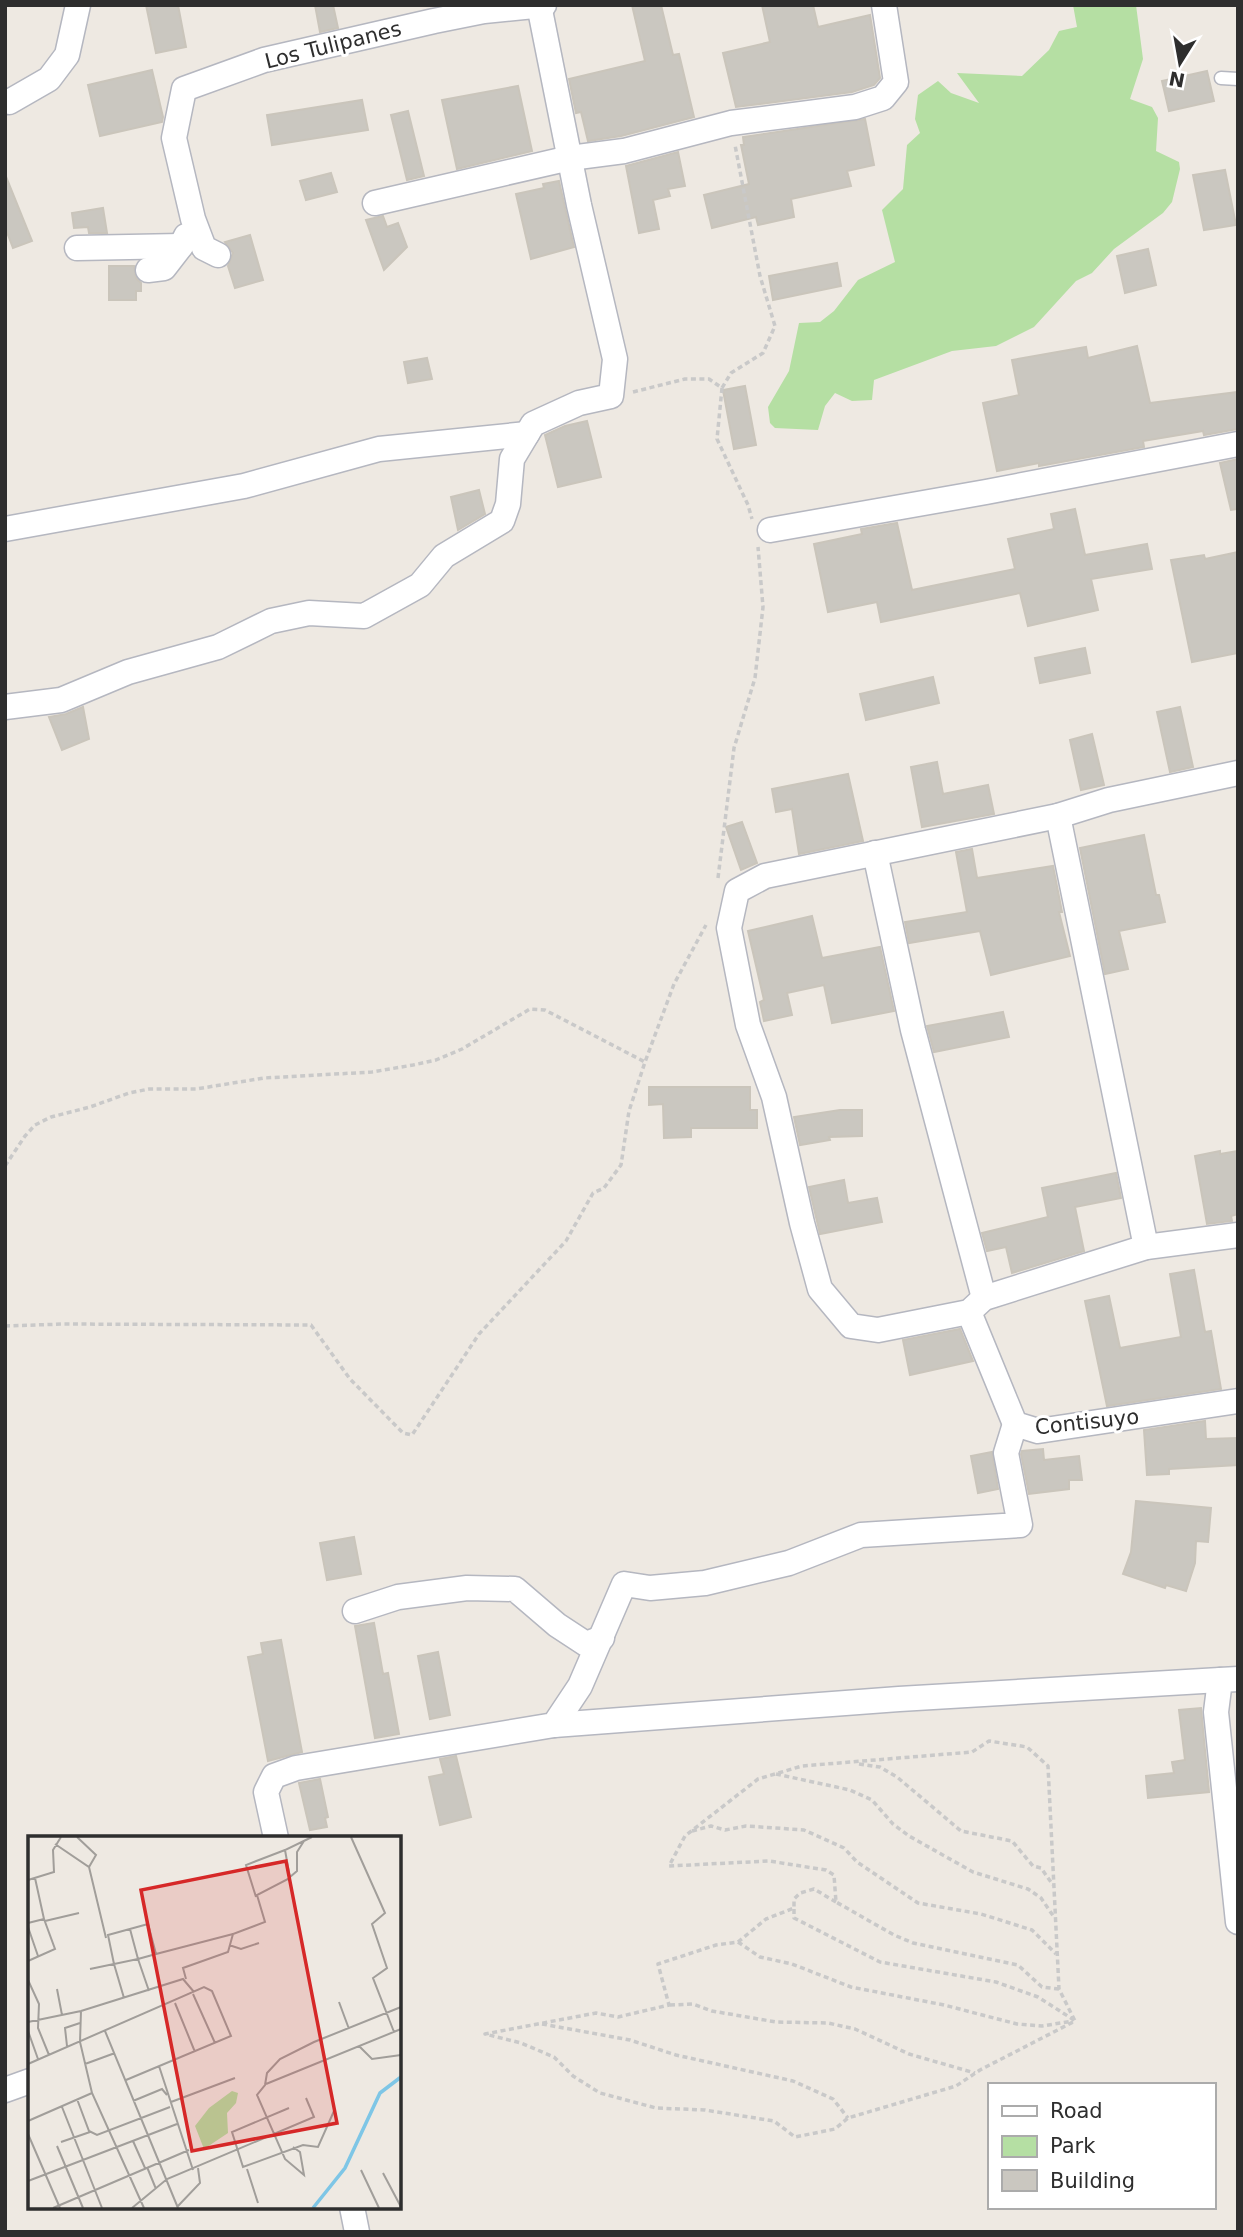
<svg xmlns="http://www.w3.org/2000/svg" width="1243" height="2237" font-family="'DejaVu Sans',sans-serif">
<rect width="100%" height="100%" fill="#eee9e2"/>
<path fill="#b5dfa3" d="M 1073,5 L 1136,5 L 1143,59 L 1130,99 L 1152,107 L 1158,118 L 1156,151 L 1179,162 L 1180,169 L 1172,202 L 1163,213 L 1114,249 L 1092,273 L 1076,281 L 1034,327 L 996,346 L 952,351 L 874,380 L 872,400 L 852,401 L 835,393 L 825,406 L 818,430 L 775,428 L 770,423 L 768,407 L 789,371 L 799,323 L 820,322 L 834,311 L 858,280 L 895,262 L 882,210 L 903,189 L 907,145 L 920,133 L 915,119 L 918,95 L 938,81 L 951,93 L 979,103 L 957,73 L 1022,76 L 1049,50 L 1059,31 L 1077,27 Z"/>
<g fill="#cac7c0" stroke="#cac5bb" stroke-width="2">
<path d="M 146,5 L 178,5 L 186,47 L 156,53 Z"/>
<path d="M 315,5 L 333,5 L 338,28 L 320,32 Z"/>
<path d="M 632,5 L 661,5 L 673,55 L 679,54 L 694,117 L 621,136 L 588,141 L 581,112 L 576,113 L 569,79 L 645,61 Z"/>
<path d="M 762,5 L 813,5 L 818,27 L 870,15 L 880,78 L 874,85 L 852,92 L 736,107 L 723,53 L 770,42 Z"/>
<path d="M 152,70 L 163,117 L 162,122 L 100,136 L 88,85 Z"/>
<path d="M 1207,71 L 1214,101 L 1169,111 L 1162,81 Z"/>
<path d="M 518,86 L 532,151 L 457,169 L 442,100 Z"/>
<path d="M 362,100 L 368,130 L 272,145 L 267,115 Z"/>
<path d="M 408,111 L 424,176 L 407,180 L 391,115 Z"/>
<path d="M 865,119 L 874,165 L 847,171 L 851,186 L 791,199 L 794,217 L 758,225 L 756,217 L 712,228 L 704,195 L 749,184 L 741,145 L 744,145 L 743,137 Z"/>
<path d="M 678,152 L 685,186 L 668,189 L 670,196 L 653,200 L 659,229 L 639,233 L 626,166 Z"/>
<path d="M 1225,170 L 1236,225 L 1204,230 L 1193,175 Z"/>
<path d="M 331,173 L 337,192 L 306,200 L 300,181 Z"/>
<path d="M 5,174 L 32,241 L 13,248 L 5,227 Z"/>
<path d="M 559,181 L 574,247 L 531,259 L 516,194 L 544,188 L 543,184 Z"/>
<path d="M 103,208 L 107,233 L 89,233 L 88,227 L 74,228 L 72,213 Z"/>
<path d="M 383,216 L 387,227 L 398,223 L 407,247 L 384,270 L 366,220 Z"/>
<path d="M 250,235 L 263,280 L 235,288 L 228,266 L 233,253 L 225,242 Z"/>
<path d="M 1148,249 L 1156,285 L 1125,293 L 1117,256 Z"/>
<path d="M 837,263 L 841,286 L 773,300 L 769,276 Z"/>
<path d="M 109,266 L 134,266 L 136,278 L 141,283 L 141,291 L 136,291 L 136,300 L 109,300 Z"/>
<path d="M 1137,346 L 1150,403 L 1238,392 L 1238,429 L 1204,435 L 1203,431 L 1143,441 L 1144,447 L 1039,466 L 1039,463 L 997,471 L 983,403 L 1019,395 L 1012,360 L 1086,347 L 1088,358 Z"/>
<path d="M 427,358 L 432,379 L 408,383 L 404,362 Z"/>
<path d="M 745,386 L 756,445 L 734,449 L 723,390 Z"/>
<path d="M 587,421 L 601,477 L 558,487 L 545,435 L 565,426 Z"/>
<path d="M 1238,459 L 1238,509 L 1231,510 L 1220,463 Z"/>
<path d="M 479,490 L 485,514 L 458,530 L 451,497 Z"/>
<path d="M 1075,509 L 1085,555 L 1147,544 L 1152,569 L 1091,579 L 1098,610 L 1028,626 L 1020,593 L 881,622 L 877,602 L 828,612 L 814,544 L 862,534 L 861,529 L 897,523 L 912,590 L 1015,569 L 1008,539 L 1054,529 L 1051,514 Z"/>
<path d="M 1238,552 L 1238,653 L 1192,662 L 1171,560 L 1204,555 L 1205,559 Z"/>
<path d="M 1085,648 L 1090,673 L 1040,683 L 1035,658 Z"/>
<path d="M 933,677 L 939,703 L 866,720 L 860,694 Z"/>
<path d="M 83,707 L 89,739 L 62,750 L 49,717 L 66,714 Z"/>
<path d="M 1180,707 L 1193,767 L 1170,772 L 1157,712 Z"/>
<path d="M 1092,734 L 1104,785 L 1081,790 L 1070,740 Z"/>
<path d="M 937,762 L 943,794 L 988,785 L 994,814 L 922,827 L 911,767 Z"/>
<path d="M 848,774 L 863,841 L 799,854 L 792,809 L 776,812 L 772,789 Z"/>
<path d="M 742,822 L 757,863 L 741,870 L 726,827 Z"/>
<path d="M 1144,835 L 1156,895 L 1159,895 L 1165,922 L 1119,931 L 1128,969 L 1105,974 L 1080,848 Z"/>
<path d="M 972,849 L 977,878 L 1053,866 L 1062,912 L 1059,912 L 1070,956 L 991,975 L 980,931 L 909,943 L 905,922 L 967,912 L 956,852 Z"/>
<path d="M 812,916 L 822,958 L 880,947 L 894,1011 L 832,1023 L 824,985 L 787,993 L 792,1015 L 764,1021 L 760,1002 L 764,1000 L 748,931 Z"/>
<path d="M 1003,1012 L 1009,1037 L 934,1052 L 927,1026 Z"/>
<path d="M 649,1087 L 750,1087 L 750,1110 L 757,1110 L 757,1128 L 691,1128 L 691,1137 L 664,1138 L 663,1104 L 649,1105 Z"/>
<path d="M 840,1110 L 862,1110 L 862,1136 L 829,1137 L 830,1140 L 800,1145 L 794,1117 Z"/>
<path d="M 1220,1151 L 1220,1154 L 1238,1151 L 1238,1214 L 1231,1216 L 1232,1221 L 1207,1224 L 1195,1156 Z"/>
<path d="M 1116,1173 L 1121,1198 L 1075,1207 L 1084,1251 L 1012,1273 L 1006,1247 L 987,1251 L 982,1233 L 1048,1217 L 1042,1188 Z"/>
<path d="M 844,1180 L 848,1203 L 877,1198 L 882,1222 L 820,1234 L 809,1187 Z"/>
<path d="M 1194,1270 L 1205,1332 L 1211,1331 L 1221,1389 L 1107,1406 L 1085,1301 L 1109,1296 L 1120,1348 L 1181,1337 L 1170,1274 Z"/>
<path d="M 960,1329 L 973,1361 L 910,1375 L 903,1340 Z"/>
<path d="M 1205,1421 L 1206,1439 L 1238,1438 L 1238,1465 L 1169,1469 L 1169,1474 L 1147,1475 L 1144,1430 Z"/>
<path d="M 1043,1449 L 1044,1460 L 1079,1456 L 1082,1480 L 1069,1480 L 1069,1489 L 1029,1494 L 1021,1454 L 1022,1451 Z"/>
<path d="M 992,1452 L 998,1489 L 978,1493 L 971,1456 Z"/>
<path d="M 1136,1501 L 1211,1508 L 1208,1542 L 1196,1541 L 1195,1563 L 1186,1591 L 1166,1585 L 1165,1588 L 1123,1574 L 1131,1552 Z"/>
<path d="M 354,1537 L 361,1574 L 327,1580 L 320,1543 Z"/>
<path d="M 374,1623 L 383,1674 L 388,1673 L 399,1734 L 375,1738 L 355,1626 Z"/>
<path d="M 281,1640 L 302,1752 L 268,1761 L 248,1657 L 263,1654 L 261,1643 Z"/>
<path d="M 438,1652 L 450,1715 L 430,1719 L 418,1656 Z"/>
<path d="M 1201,1708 L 1209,1792 L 1148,1798 L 1146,1776 L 1174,1773 L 1172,1762 L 1185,1760 L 1179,1710 Z"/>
<path d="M 456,1756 L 471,1817 L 440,1825 L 429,1777 L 444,1774 L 440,1759 Z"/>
<path d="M 320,1779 L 328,1817 L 325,1818 L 327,1827 L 310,1830 L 299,1783 Z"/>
</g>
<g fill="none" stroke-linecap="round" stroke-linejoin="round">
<g stroke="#b5b7c0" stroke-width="15">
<path id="service" d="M 1221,78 L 1238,79"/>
</g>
<g stroke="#b5b7c0" stroke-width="27">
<g id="minor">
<path d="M 9,102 L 49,79 L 67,55 L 78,5"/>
<path d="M 375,203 L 570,158 L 624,151 L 731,123 L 855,107 L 883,98 L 896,82 L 884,5"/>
<path d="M 77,248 L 181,246"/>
<path d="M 218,255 L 204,248 L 193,219 L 174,138 L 184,89 L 264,60 L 434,21 L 484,11 L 544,5"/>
<path d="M 148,270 L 164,268 L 181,246 L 186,236"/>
<path d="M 5,529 L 244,486 L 379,449 L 527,434"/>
<path d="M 770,530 L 986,492 L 1238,444"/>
<path d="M 5,707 L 61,700 L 128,672 L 218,647 L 271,621 L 309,613 L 364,616 L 420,585 L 444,556 L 502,521 L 508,504 L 512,459 L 533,424 L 579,403 L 611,396 L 615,359 L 579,205 L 539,5"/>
<path d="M 1238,773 L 1109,800 L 1058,816 L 765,876 L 737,891 L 729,928 L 748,1025 L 774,1097 L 802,1223 L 820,1289 L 851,1326 L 878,1330 L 969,1312 L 984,1298 L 1146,1247 L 1238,1235"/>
<path d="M 1058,816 L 1146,1247"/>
<path d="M 875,853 L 913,1030 L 984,1298"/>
<path d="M 969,1312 L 1015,1424 L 1038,1431 L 1238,1401"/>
<path d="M 355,1611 L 398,1597 L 467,1588 L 515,1589 L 557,1625 L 586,1644 L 602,1638"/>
<path d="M 1238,1679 L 1220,1680 L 1216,1712 L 1238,1922"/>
<path d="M 554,1725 L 899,1699 L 1220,1680"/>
<path d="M 276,1838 L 266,1792 L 274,1776 L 296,1768 L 554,1725 L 580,1686 L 624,1584 L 650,1588 L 705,1583 L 789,1563 L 861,1535 L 1020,1525 L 1006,1453 L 1015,1424"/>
<path d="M 5,2090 L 30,2081"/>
<path d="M 352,2207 L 357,2232"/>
</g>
</g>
<g stroke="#c9c9c9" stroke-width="3.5" stroke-dasharray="5 3.5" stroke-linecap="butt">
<path d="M 722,388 L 717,439 L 748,505 L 752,519"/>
<path d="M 633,392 L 685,379 L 709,379 L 722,388 L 731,373 L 763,353 L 775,326 L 760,276 L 735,145"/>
<path d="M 718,878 L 734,748 L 755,678 L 763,607 L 758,547"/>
<path d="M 5,1166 L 25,1136 L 35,1125 L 51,1117 L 90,1107 L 129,1093 L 149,1089 L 196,1089 L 264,1078 L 372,1072 L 413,1065 L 436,1060 L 462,1049 L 530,1009 L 545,1010 L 645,1062"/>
<path d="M 5,1326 L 64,1324 L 311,1325 L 350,1379 L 403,1433 L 412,1435 L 479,1334 L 566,1241 L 593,1193 L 604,1188 L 621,1165 L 629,1111 L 645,1062 L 674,984 L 706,925"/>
<path d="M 859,1764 L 880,1767 L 897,1777 L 961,1831 L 1012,1841 L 1033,1866 L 1041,1868 L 1053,1885"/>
<path d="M 776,1774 L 850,1790 L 872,1800 L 893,1824 L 909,1836 L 973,1872 L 1028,1889 L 1041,1898 L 1054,1917"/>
<path d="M 692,1831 L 711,1826 L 725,1830 L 746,1826 L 804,1830 L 844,1848 L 857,1862 L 918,1903 L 981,1914 L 1032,1930 L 1056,1954"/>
<path d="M 836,1902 L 814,1889 L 800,1893 L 794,1899 L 794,1908 L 766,1919 L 738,1942 L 716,1945 L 658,1964 L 669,2005 L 618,2017 L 596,2013 L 485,2034 L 521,2043 L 554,2057 L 573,2076 L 600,2093 L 656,2108 L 705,2110 L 774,2121 L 795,2137 L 835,2129 L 848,2118 L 956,2086 L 980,2070 L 1075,2021"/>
<path d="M 794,1909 L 794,1918 L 880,1962 L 996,1982 L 1038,1997 L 1074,2020"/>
<path d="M 738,1942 L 760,1957 L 792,1964 L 851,1987 L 944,2005 L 1017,2024 L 1042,2026 L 1073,2021"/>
<path d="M 1059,1989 L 1042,1987 L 1018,1965 L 913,1943 L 894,1935 L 836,1902 L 834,1875 L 826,1870 L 769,1861 L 669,1866 L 685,1836 L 758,1779 L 802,1766 L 972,1752 L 989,1741 L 1027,1747 L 1048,1766 L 1059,1989 L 1075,2021"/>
<path d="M 670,2005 L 693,2004 L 712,2011 L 776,2022 L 828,2023 L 855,2029 L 909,2054 L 975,2073"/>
<path d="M 542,2024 L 630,2040 L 676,2055 L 793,2081 L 833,2099 L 848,2118"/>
</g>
<use href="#service" stroke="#fff" stroke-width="12"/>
<use href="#minor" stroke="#fff" stroke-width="24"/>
</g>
<g text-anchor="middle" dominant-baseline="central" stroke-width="6" stroke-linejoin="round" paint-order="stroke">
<g font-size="21" fill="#2e2e2e" stroke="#fff">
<text transform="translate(333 45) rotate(-14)">Los Tulipanes</text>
<text transform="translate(1087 1422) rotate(-6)">Contisuyo</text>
</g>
</g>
<g transform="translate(28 1836)">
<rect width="373" height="373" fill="#eee9e2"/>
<path d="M 204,255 L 210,257 L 208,267 L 199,277 L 200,297 L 176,313 L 167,290 L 181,272 Z" fill="#b5dfa3"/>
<path fill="none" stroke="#7ec6e6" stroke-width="3.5" d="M 285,372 L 317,332 L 352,257 L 373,241"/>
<path fill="none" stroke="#a19e9a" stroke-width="2" d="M 323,1 L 357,77 L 344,88 L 359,132 L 345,142 L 366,196M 27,8 L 61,31 L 68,19 L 49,1M 61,31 L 78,102M 262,41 L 269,35 L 269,16 L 276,5M 0,44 L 26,36 L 25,14 L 33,1M 228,61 L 218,29 L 257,14M 17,85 L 51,77M 0,87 L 16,83 L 7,42M 0,91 L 10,120M 201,109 L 213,113 L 231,107M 128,118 L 205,98M 0,125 L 27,113 L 16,83M 62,133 L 86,128 L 80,99 L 120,88 L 128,118 L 110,123 L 121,155M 158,143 L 155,132 L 200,116 L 205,98 L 237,86 L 229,59 L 262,42 L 257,14 L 284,1M 0,144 L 11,168 L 10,192 L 21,219M 29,153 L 34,179M 165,158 L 187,207M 96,162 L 86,128 L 110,123 L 102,93M 311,166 L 321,193M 147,167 L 167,216M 53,175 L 52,206 L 64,257 L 116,372M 0,186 L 53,175 L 155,143 L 166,156M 0,195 L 10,223M 77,195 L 150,372M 39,210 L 37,192 L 52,187M 331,210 L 344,223 L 373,219M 0,228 L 176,151 L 184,155 L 203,200 L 98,244M 57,228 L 87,217M 131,230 L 165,334M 238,248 L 373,193M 49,263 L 61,295 L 69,299 L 142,271M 105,265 L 134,253 L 139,259M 143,266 L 207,242M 34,271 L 74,372M 261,272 L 204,296 L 215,331 L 275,309 L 290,311 L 306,275M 0,285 L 64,257M 0,298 L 32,372M 105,305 L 117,332M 33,306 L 62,296M 29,310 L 55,372M 265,311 L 272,316 L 276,339 L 257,323 L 229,259 L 237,249 L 239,237 L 252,223 L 286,206 L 373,171M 119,331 L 128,353M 219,333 L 230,367M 333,334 L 351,372M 355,337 L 373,371M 0,345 L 149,288M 150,370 L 172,347 L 170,332M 25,372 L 161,314M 104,372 L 139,343 L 286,281 L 278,262"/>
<path fill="#d62828" fill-opacity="0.15" stroke="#d62828" stroke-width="3.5" d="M 258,25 L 309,287 L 164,315 L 113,54 Z"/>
<rect width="373" height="373" fill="none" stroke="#2e2e2e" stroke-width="3.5"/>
</g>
<rect width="1243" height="2237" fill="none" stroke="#2e2e2e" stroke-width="14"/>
<rect x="988" y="2083" width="228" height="126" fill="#ffffff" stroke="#ababab" stroke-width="2"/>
<rect x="1002" y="2106" width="35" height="10" fill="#ffffff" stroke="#ababab" stroke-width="2"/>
<text x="1050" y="2118" font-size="21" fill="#2e2e2e">Road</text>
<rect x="1002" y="2136" width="35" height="21" fill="#b5dfa3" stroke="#ababab" stroke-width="2"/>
<text x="1050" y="2153" font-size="21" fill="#2e2e2e">Park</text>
<rect x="1002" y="2170" width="35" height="21" fill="#cac7c0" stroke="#ababab" stroke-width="2"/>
<text x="1050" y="2188" font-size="21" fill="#2e2e2e">Building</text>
<g transform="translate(1180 63) rotate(191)" stroke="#ffffff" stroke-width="5" paint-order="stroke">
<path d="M0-5L12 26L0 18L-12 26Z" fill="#2e2e2e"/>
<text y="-10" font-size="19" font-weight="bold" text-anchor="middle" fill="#2e2e2e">N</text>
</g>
</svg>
